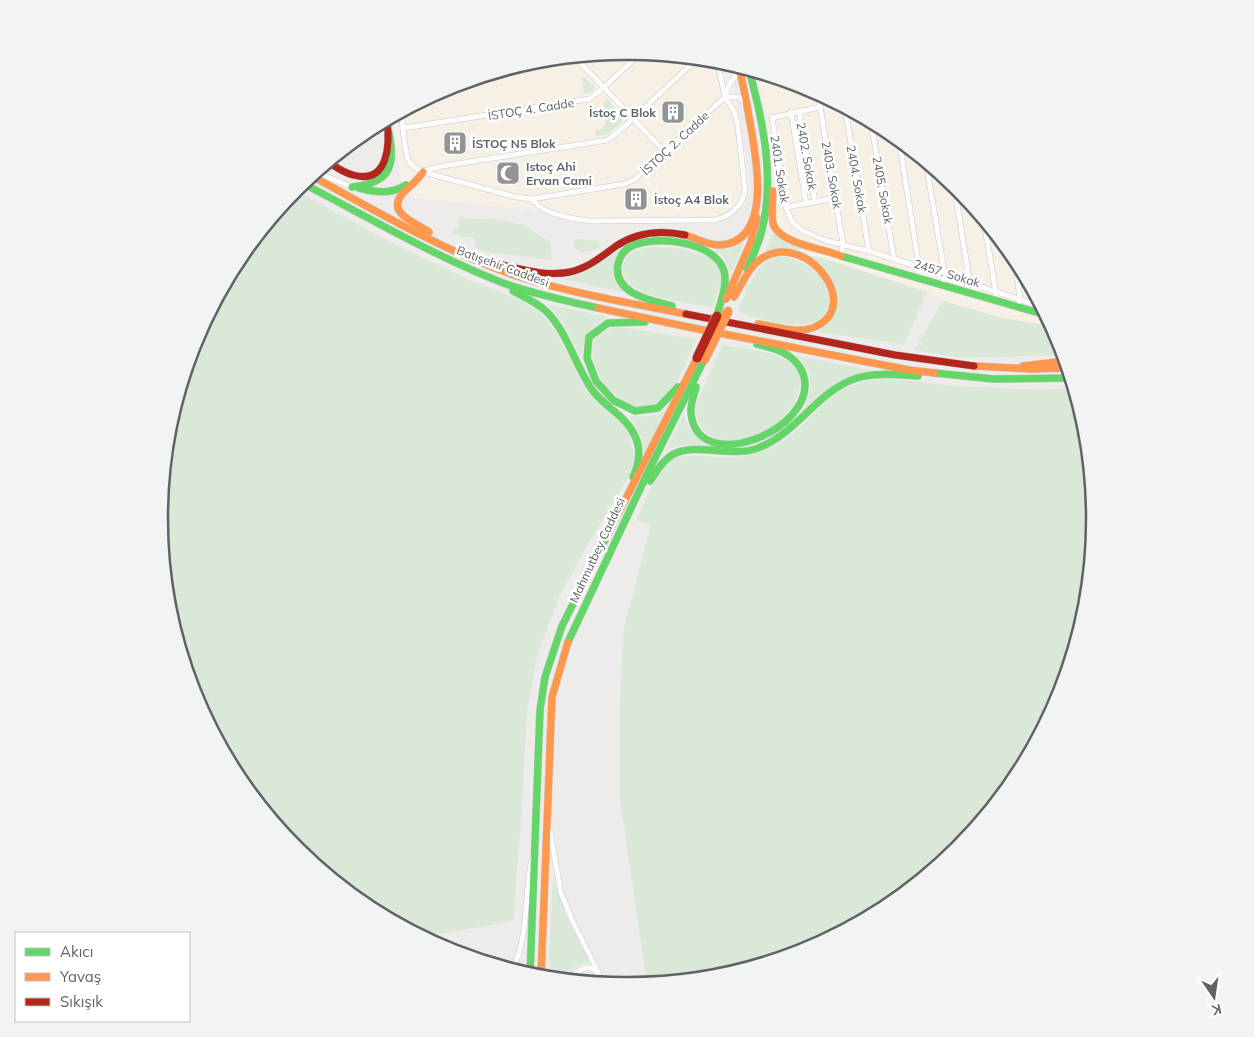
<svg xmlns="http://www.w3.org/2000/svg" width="1254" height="1037" font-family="Mulish,sans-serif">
<rect width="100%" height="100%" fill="#eeecea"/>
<g fill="#f6f0e5">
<path d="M 627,51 L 718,60 L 727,63 L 737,103 L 750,182 L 749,192 L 745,204 L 737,212 L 727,219 L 708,224 L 583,223 L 571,222 L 526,207 L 524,210 L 411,198 L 402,186 L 391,117 L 448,87 L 536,60 Z"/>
<path d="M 757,72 L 806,87 L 887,130 L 958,188 L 1016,259 L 1051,326 L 1002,318 L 943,301 L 927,292 L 819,257 L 809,256 L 806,249 L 788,244 L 778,237 L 775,180 L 765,111 Z"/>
</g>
<g fill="#dae8d7">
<path d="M 582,76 L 594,86 L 593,91 L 584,94 Z"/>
<path d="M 607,99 L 622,116 L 622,122 L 608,134 L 596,136 L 595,131 L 603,128 L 606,123 L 604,102 Z"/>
<path d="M 295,190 L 401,248 L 470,280 L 518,299 L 539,311 L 558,335 L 583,385 L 594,400 L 624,425 L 630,435 L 634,457 L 629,476 L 588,544 L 560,595 L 537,656 L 527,713 L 521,820 L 513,921 L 423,937 L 367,907 L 296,849 L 238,778 L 195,697 L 169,609 L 160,518 L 169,427 L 195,339 L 239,259 Z"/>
<path d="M 459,218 L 500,220 L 524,225 L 551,243 L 552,260 L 486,252 L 477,248 L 473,237 L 467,237 L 453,234 L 453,229 L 457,229 L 460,225 L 457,223 Z"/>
<path d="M 773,233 L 788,244 L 806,249 L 765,252 Z"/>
<path d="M 576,239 L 598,241 L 601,246 C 593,253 567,256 576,239 Z"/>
<path d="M 744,242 L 732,271 L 730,271 L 723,256 L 715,250 L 730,249 Z"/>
<path d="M 623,247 C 611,266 612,274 623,292 L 563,279 C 589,273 602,263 623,247 Z"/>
<path d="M 652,247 C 673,247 724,250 721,281 C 720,290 715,299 712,307 C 692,303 612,297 624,263 C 629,250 640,249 652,247 Z"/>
<path d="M 779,256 C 806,260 831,276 829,307 C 814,339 763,319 738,312 C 747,290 753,263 779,256 Z"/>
<path d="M 809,256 L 819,257 L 927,292 L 904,344 L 822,333 L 818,329 L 823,326 L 836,290 L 829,274 Z"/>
<path d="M 943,301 L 1002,318 L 1051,326 L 1059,340 L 1063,355 L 960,358 L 914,350 Z"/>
<path d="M 547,304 L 607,317 C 587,331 586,334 581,358 C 571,339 563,318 547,304 Z"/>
<path d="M 618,327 L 696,339 C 688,357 675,395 657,404 C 618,424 557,336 618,327 Z"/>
<path d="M 722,345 C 744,349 786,351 799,371 C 800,378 801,384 799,391 C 795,407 777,426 762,434 C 756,437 749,438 743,439 C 717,444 695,435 696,405 Z"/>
<path d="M 798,356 L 870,370 C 841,379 825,390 803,410 C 813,386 815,378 798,356 Z"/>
<path d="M 888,378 L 955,386 L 1042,390 L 1073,388 L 1085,428 L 1094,519 L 1085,610 L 1059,698 L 1015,778 L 957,849 L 886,907 L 806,950 L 718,977 L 647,984 L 620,799 L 620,700 L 624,627 L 651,524 L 636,520 C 645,503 657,468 674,459 C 687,452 723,459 739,457 C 750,456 766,450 776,445 C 800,433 815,408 837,393 C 852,383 871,380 888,378 Z"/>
<path d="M 665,411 L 646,452 L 643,452 L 641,436 L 629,415 C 642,418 652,417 665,411 Z"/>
<path d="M 684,414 C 688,429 695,438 708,446 L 682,445 L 666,450 Z"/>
<path d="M 553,877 L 567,918 L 590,962 C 574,962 567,978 552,978 L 549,958 Z"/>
</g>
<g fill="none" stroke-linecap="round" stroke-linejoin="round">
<g stroke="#c9c9c9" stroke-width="6">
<g id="street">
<path d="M 574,56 L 665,152"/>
<path d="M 505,70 L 563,60 L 573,57"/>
<path d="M 726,94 L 729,85 L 739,71"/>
<path d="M 818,94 L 843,244 L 841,256"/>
<path d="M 725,97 L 739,97 L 746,102"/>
<path d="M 820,107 L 772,118 L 786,207 L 792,222 L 803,231 L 827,241 L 869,251 L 1040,306"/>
<path d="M 845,108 L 869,251"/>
<path d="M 799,111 L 815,202"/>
<path d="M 401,112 C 403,125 404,151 409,162 C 412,167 418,169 423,172 L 516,197 L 532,199 L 624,184 L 634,180 L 725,97"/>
<path d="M 791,112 L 806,203"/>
<path d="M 871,122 L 894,259"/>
<path d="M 404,128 L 589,99 L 603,88 L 641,53"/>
<path d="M 899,140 L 919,267"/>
<path d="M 926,163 L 945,276 L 943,284"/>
<path d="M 423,171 L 443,166 L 608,140 L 624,127 L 698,58"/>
<path d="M 316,172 L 352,187"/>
<path d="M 954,185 L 970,284"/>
<path d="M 532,199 C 541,214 573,219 590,221 L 715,220 C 730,216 744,205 745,189 L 738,127 L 734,111 L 725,97 L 717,60"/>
<path d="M 786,207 L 836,198"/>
<path d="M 984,221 L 996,294"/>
<path d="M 1015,258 L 1020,299 L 1017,308"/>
<path d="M 550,832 L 561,893 L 572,920 L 599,974"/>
<path d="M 512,969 C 529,941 524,892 532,859"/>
<path d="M 561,979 L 576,973"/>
<path d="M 574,981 C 578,962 600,964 600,983"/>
</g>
</g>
<g stroke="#c8c9c9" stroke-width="8">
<g id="fast">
<path d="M 302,183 C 368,217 434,256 503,283 C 534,294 566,301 598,308"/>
<path d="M 352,187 C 389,183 396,168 389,133"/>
<path d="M 359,188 C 376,192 390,195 406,185"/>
<path d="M 841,256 L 1046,315"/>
<path d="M 747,269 C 753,256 759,243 762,230 C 775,177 763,121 749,70"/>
<path d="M 513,291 C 524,297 536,302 546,311 C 568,333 575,366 593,391 C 606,408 626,416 635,436 C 641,449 639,464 633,477"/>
<path d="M 672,306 C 650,300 613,294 618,264 C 620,256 625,249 632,246 C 656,235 715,241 724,271 C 728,285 720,302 717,316"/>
<path d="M 645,322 L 608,323 L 589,337 L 587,358 L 596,381 L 613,400 L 635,411 L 658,408 L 678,387"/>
<path d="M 935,373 L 993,379 L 1070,378"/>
<path d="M 696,387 C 694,395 690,405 691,413 C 697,478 817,430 804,377 C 802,369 796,361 789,356 C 780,349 768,347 757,344"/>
<path d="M 650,481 C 656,472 662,461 672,455 C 695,442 729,457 755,449 C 796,436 816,391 857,378 C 877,372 898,375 918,376"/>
<path d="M 568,642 L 649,470 L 704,360"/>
<path d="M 530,975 L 540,710 L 545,677 L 562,626 L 608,534"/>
</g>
</g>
<g stroke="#c8c9c9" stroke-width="8">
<g id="slow">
<path d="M 423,172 C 418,180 411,185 404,192 C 384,213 415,222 429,232"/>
<path d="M 312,176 C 379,213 447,253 520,277 C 574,294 631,303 686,314"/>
<path d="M 773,191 C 773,202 770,216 774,226 C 782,244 824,249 841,256"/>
<path d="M 685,235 C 696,238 707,245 719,245 C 774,243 756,156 750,123 C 747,104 744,85 738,66"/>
<path d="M 734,297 C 742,284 750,264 764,257 C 809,232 865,309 812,328 C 795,334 775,326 758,324"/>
<path d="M 726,299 L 751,242 L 757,218"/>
<path d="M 598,308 L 693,328 L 909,370 L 935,373"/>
<path d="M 974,366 L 1032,369 L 1067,368"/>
<path d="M 1023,366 L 1065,361"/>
<path d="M 608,534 L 697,358"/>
<path d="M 541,977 L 552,697 L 568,642"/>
</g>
</g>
<g stroke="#c8c9c9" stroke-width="8">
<g id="jam">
<path d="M 328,162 C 336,167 344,173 353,175 C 389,185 390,144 387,120"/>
<path d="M 498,264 C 521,269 546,277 570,272 C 588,268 601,257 616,246 C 637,232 661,230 685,235"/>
<path d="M 686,314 L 895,355 L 974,366"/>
</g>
</g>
<use href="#street" stroke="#fcfcfc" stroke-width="5"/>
<use href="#fast" stroke="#63d668" stroke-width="7"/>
<use href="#slow" stroke="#ff974d" stroke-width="7"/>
<use href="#jam" stroke="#b3261e" stroke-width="7"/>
<g stroke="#c4b399" stroke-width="10" stroke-linecap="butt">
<path id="slow-bridge" d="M 704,360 L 728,311"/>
</g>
<g stroke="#c4b399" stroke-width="10" stroke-linecap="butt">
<path id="jam-bridge" d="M 697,358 L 717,316"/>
</g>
<use href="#slow-bridge" stroke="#ff974d" stroke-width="9"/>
<use href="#jam-bridge" stroke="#b3261e" stroke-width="9"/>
</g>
<defs>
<g id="building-square" transform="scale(1.25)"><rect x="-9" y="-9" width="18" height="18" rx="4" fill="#919395" stroke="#fff"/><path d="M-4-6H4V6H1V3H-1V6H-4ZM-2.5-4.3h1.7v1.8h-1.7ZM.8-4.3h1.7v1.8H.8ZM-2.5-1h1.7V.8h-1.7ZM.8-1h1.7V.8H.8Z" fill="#fff"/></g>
<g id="mosque-square" transform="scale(1.25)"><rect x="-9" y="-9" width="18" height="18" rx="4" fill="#919395" stroke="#fff"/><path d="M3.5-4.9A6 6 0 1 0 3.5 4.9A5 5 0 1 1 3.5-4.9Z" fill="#fff"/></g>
</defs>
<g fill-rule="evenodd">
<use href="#building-square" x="673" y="112"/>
<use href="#building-square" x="455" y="143"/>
<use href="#mosque-square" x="508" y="173"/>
<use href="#building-square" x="636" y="199"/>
</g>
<g text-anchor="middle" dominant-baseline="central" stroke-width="5" stroke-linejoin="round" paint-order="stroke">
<g font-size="12" fill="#5f6367" stroke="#fff">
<text transform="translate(531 109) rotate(-9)">İSTOÇ 4. Cadde</text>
<text transform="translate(675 143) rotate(-43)">İSTOÇ 2. Cadde</text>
<text transform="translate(807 156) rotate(80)">2402. Sokak</text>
<text transform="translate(780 169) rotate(81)">2401. Sokak</text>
<text transform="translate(832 175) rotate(80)">2403. Sokak</text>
<text transform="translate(857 179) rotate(80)">2404. Sokak</text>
<text transform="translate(883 190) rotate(80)">2405. Sokak</text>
<text transform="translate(503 266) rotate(20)">Batışehir Caddesi</text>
<text transform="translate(947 273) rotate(17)">2457. Sokak</text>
<text transform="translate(597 550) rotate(-65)">Mahmutbey Caddesi</text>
</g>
<g font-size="12" font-weight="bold" fill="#5f6367" stroke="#fff" text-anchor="start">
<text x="656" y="112" text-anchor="end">İstoç C Blok</text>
<text x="472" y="143">İSTOÇ N5 Blok</text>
<text x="526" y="166">Istoç Ahi<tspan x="526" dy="14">Ervan Cami</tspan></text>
<text x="654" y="199">İstoç A4 Blok</text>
</g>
</g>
<path d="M0 0H1254V1037H0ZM626 60H628A458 458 0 0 1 1086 518V519A458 458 0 0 1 628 977H626A458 458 0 0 1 168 519V518A458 458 0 0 1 626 60Z" fill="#f2f3f3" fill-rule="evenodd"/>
<path fill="none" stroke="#5f6367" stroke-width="2.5" d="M626 60H628A458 458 0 0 1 1086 518V519A458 458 0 0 1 628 977H626A458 458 0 0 1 168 519V518A458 458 0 0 1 626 60Z"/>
<rect x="15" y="932" width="175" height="90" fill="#ffffff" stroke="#bfc1c2"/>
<rect x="25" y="948" width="25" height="8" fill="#63d668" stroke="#bfc1c2"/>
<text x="60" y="957" font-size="15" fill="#5f6367">Akıcı</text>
<rect x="25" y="973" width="25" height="8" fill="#ff974d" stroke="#bfc1c2"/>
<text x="60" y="982" font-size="15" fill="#5f6367">Yavaş</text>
<rect x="25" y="998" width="25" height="8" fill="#b3261e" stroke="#bfc1c2"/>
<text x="60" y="1007" font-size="15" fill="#5f6367">Sıkışık</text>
<g transform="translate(1214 997) rotate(167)" stroke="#ffffff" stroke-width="4" paint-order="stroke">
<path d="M0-4L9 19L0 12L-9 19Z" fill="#5f6367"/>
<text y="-8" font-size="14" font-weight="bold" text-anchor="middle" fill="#5f6367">K</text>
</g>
</svg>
